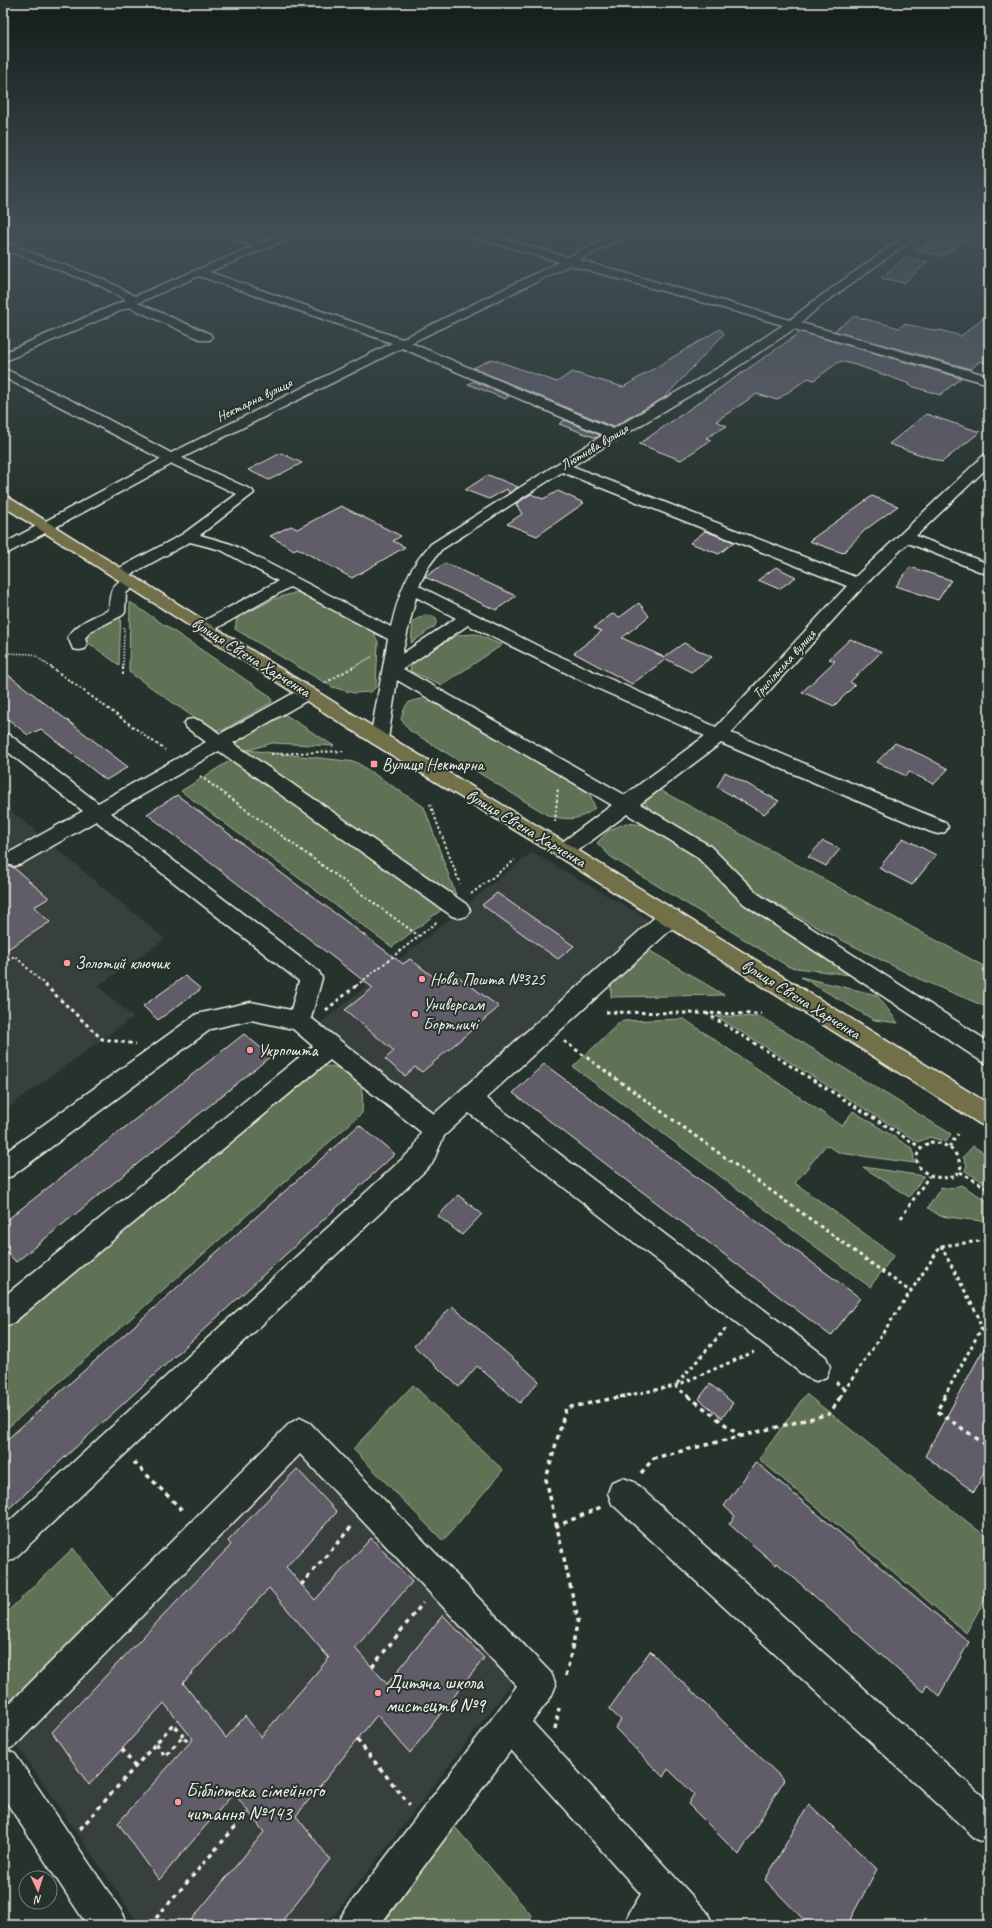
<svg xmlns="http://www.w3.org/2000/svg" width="992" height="1928" font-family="Caveat,sans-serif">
<rect width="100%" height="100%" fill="#26332d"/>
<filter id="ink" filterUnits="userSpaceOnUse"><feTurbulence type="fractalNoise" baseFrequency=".025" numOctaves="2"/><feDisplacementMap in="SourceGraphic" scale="8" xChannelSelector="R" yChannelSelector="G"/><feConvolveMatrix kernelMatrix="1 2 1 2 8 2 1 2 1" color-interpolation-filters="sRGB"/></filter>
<g filter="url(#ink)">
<g fill="#373f3e">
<path d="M 3,804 L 165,939 L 98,986 L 133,1017 L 3,1111 Z"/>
<path d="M 532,852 L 651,921 L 432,1116 L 316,1027 Z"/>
<path d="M 301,1447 L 518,1675 L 327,1925 L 140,1925 L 14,1741 Z"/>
</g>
<g fill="#5e7255" stroke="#a9b29e">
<path d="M 297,592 L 373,631 L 378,642 L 376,687 L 371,692 L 354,693 L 332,687 L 235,629 L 237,618 L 274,599 Z"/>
<path d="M 130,602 L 270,696 L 272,702 L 223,730 L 212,730 L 129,672 Z"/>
<path d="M 121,612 L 119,665 L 83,639 L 94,627 Z"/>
<path d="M 425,615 L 433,616 L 437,620 L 435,626 L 411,643 L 413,621 Z"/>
<path d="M 476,634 L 502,645 L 442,685 L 410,671 L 412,662 L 457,635 Z"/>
<path d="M 423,699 L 471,720 L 590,794 L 595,808 C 579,821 569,820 549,816 L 409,730 L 401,719 C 406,703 406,701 423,699 Z"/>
<path d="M 281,712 L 334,746 L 272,743 L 252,749 L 242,750 L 235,744 L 235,738 Z"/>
<path d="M 247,750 L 356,762 L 424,807 L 457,898 L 392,947 L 181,791 Z"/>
<path d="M 658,789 L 989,969 L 989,1008 L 917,978 L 820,929 L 755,891 L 705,842 L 667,826 L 650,812 L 645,802 Z"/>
<path d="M 626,823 L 644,825 L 681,846 L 715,869 L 749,907 L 858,976 L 789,967 L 611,857 L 597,843 L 608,831 Z"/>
<path d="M 647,949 L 724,995 L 611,997 L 611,978 Z"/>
<path d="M 801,977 L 877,995 L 898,1023 L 874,1020 Z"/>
<path d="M 716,1016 L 761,1017 L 951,1134 L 946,1142 L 930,1137 L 918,1142 Z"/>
<path d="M 684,1019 L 842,1126 L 853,1111 L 913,1149 L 914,1163 L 840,1153 L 826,1145 L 795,1183 L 894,1255 L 870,1287 L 573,1067 L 621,1021 Z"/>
<path d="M 332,1066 C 361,1076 364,1082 362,1113 L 3,1432 L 3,1320 L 310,1069 Z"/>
<path d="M 973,1146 L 989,1156 L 989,1185 L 965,1171 L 967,1165 L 963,1157 Z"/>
<path d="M 863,1167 L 924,1176 L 909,1197 Z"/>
<path d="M 961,1185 L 989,1202 L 989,1222 L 940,1216 L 928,1208 L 941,1187 L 950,1189 Z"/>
<path d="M 413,1385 L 503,1470 L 443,1541 L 353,1449 Z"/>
<path d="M 806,1394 L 989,1539 L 989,1592 L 966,1633 L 759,1459 Z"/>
<path d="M 73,1548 L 117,1604 L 3,1721 L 3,1616 Z"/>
<path d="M 454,1826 L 532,1916 L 526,1925 L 382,1925 Z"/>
</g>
<g fill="#605c67" stroke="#f4f1e8" fill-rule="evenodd">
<path d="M 942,231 L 980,231 L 942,256 L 917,250 Z"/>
<path d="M 905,257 L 928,262 L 904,283 L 881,278 Z"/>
<path d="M 989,313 L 989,364 L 980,361 L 971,369 L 834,331 L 854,316 L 899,328 L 904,324 L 938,331 L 940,330 L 961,336 Z"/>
<path d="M 720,329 L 724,334 L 665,397 L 613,427 L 473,368 L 492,359 L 557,382 L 572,372 L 623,387 Z"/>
<path d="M 801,332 L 961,378 L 940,395 L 908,385 L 910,384 L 859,366 L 840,361 L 814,380 L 808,378 L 777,400 L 757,394 L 716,421 L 727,426 L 706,438 L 711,440 L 681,460 L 639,444 Z"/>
<path d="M 474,381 L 509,396 L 505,399 L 468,384 Z"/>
<path d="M 926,414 L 980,432 L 942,462 L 889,444 Z"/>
<path d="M 565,420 L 600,435 L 596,438 L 559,424 Z"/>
<path d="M 281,453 L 302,463 L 269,480 L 248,470 Z"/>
<path d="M 488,475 L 501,480 L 518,487 L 509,493 L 507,489 L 489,499 L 465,490 Z"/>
<path d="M 558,491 L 584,503 L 537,536 L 507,524 L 522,514 L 516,504 L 531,494 L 543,499 Z"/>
<path d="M 872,496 L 898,506 L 865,530 L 843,553 L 809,541 Z"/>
<path d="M 341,506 L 401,536 L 393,541 L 405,547 L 352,578 L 297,548 L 294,550 L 270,536 L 291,526 L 297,529 Z"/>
<path d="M 705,531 L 734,542 L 719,554 L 690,543 Z"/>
<path d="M 445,563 L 516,596 L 496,610 L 425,577 Z"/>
<path d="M 776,567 L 796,577 L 779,589 L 758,580 Z"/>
<path d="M 910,567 L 951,580 L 938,600 L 896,586 Z"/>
<path d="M 639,603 L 649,616 L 622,638 L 664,657 L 684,643 L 712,657 L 691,672 L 666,659 L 632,684 L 574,653 L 602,631 L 594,628 L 612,614 L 620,617 Z"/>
<path d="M 850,639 L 881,652 L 850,682 L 855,685 L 834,706 L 802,692 L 835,661 L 829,659 Z"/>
<path d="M 3,671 L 128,767 L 106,780 L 41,729 L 28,735 L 3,715 Z"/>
<path d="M 895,743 L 924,756 L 948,769 L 934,784 L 909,772 L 906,776 L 877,762 Z"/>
<path d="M 725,772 L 779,801 L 764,814 L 717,787 Z"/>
<path d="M 177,795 L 403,964 L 410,959 L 443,984 L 455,974 L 499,1007 L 422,1072 L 415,1067 L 405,1076 L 385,1059 L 394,1051 L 345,1010 L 373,988 L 147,814 Z"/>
<path d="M 903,838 L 936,855 L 912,885 L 879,868 Z"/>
<path d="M 823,841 L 840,849 L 826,866 L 808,857 Z"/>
<path d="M 3,860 L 6,865 L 13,867 L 49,898 L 34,907 L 50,922 L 3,952 Z"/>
<path d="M 497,893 L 574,946 L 558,959 L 482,905 Z"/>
<path d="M 185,976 L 201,989 L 158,1020 L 143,1006 Z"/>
<path d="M 244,1034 L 271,1056 L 16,1262 L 3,1248 L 3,1223 Z"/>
<path d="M 544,1064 L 860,1298 L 831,1336 L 513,1093 Z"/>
<path d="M 359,1125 L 395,1154 L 3,1514 L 3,1443 Z"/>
<path d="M 458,1195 L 482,1214 L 462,1235 L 438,1216 Z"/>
<path d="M 452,1306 L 539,1381 L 520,1403 L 477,1366 L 459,1387 L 414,1346 Z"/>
<path d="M 989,1339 L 989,1463 L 974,1492 L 925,1456 Z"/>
<path d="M 710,1384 L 733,1403 L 722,1418 L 699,1399 Z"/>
<path d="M 756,1462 L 969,1642 L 939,1696 L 927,1685 L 923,1692 L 777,1563 L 776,1565 L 729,1524 L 735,1516 L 724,1506 Z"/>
<path d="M 297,1469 L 337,1512 L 286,1567 L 315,1600 L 371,1538 L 412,1582 L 355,1648 L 387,1684 L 443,1615 L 484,1658 L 410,1753 L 377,1715 L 296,1816 L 330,1859 L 279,1925 L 187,1925 L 264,1832 L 234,1793 L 159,1880 L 118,1823 L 193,1739 L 164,1703 L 89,1785 L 52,1732 L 231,1545 L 228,1541 ZM 269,1588 L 329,1658 L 261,1737 L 245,1716 L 226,1738 L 183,1683 Z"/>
<path d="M 650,1651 L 784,1780 L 739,1855 L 688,1804 L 694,1794 L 668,1769 L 663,1777 L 615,1728 L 621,1720 L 609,1709 Z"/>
<path d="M 809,1804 L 877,1869 L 847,1925 L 809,1925 L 765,1880 Z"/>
</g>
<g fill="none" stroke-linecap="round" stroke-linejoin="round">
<g stroke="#f4f1e8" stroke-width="3">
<g id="minor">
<path d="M 216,231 L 232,231 L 264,242 L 292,231 L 307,231 L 209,272 L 402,339 L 559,262 L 459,233 L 458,231 L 476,231 L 568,257 L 621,231 L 635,231 L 579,260 L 790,320 L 811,303 L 912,231 L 924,231 L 819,307 L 801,323 L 989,376 L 989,384 L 794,329 L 731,371 L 572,466 L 855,577 L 984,455 L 989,454 L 989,466 L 916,536 L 989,564 L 989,575 L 908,543 L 863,587 L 731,733 L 945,822 L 948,827 L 945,832 L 938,834 L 931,832 L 721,743 L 640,804 L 710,846 L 758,894 L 989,1042 L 989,1064 L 981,1061 L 744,904 L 696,856 L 627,814 L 571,856 L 564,858 L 557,856 L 554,851 L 557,846 L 612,805 L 397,680 L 388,739 L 386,743 L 379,745 L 372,743 L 370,739 L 388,639 L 290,587 L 210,632 L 204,633 L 198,632 L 196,628 L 198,624 L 278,581 L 221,550 L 190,542 L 126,577 L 120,579 L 114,577 L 112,574 L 114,571 L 183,534 L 237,494 L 172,464 L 8,553 L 3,555 L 3,544 L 161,459 L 3,377 L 3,368 L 79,404 L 171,453 L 392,343 L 199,276 L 138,303 L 210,334 L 212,337 L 210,340 L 202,340 L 129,307 L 3,362 L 3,353 L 126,300 L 99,285 L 3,249 L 3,242 L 107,281 L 135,296 L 254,246 ZM 570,265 L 783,325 L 723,365 L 613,429 L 411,343 ZM 402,348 L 603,435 L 431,544 C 407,569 399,594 391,627 L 231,544 L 200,535 L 254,493 L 252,490 L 182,458 ZM 562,472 L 847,586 L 716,727 L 546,650 L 419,586 L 428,567 L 441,550 ZM 416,597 L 456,618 L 402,654 ZM 468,625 L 599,689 L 705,736 L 625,795 L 403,669 Z"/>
<path d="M 132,577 L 138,579 L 140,582 L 126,593 L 125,612 L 123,615 L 91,631 L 85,638 L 87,645 L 85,649 L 79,650 L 73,649 L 68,637 C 78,622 93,617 109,610 C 110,590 111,582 132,577 Z"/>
<path d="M 307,687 L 313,689 L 316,693 L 313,697 L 233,743 L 466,904 L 470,910 L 466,916 L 459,918 L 452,916 L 219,751 L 111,813 L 319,972 L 322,978 L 311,1018 L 434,1114 L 662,911 L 670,909 L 678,911 L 681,917 L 678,923 L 486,1098 L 826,1357 L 830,1367 L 826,1377 L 816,1381 L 806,1377 L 469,1113 L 444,1136 L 432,1164 L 14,1559 L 3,1564 L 3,1527 L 414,1148 L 421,1132 L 330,1060 L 13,1323 L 3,1327 L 3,1297 L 313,1046 L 293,1029 L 251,1020 L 211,1029 L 12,1176 L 3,1179 L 3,1154 L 197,1014 L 251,1002 L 291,1010 L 299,981 L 96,821 L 21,864 L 14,866 L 7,864 L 4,859 L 7,854 L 83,811 L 3,748 L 3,733 L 10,735 L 98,803 L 206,742 L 187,728 L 184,724 L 187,720 C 200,716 210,727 220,734 L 301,689 Z"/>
<path d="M 300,1418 L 310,1423 L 551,1673 L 556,1685 L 551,1697 L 532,1722 L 707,1912 L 713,1925 L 669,1925 L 666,1922 L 664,1925 L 624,1925 L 630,1912 L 641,1894 L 511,1750 L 380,1925 L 338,1925 L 344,1912 L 517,1686 L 300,1454 L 15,1746 L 6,1750 L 15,1754 L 122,1912 L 128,1925 L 87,1925 L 3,1797 L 3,1710 L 290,1423 Z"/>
<path d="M 623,1478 L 634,1482 L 989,1802 L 989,1844 L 976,1839 L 612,1504 L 608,1493 L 612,1482 Z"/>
</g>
</g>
<g stroke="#f4f1e8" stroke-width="3">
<path id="major" d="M 3,496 L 8,497 L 386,735 L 571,846 L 989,1104 L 989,1128 L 980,1124 L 557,856 L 372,743 L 3,506 Z"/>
</g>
<g stroke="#f4f1e8" stroke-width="1.5" stroke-dasharray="1.5 1.5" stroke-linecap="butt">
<path d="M 3,653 L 33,654 L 52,668"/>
<path d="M 123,668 L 124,628"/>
<path d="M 352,668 L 373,656"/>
</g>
<g stroke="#f4f1e8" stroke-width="2" stroke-dasharray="2.5 2.5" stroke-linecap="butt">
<path d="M 51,667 L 165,750"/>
<path d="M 123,675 L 123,667"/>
<path d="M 325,683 L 353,667"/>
<path d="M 271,754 L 346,751"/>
<path d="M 200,776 L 419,936"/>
<path d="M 430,804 L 460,884"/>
<path d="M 555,822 L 558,787"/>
<path d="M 471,894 L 515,860"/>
<path d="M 3,963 L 15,956 L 46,986"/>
<path d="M 356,986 L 438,921"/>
</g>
<g stroke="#f4f1e8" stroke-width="3" stroke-dasharray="3.5 3.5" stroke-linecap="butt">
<path d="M 45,985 L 102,1039 L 136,1044"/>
<path d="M 326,1010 L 357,985"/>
<path d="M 606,1012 L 761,1014"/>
<path d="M 706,1013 L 920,1147"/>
<path d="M 564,1041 L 911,1292"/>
<path d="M 930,1142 C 947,1143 957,1150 961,1167 L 956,1176 C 928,1185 899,1159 930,1142 Z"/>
<path d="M 949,1147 L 958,1134"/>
<path d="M 960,1172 L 989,1189"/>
<path d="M 901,1218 L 929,1176"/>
<path d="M 941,1246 L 978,1316 L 981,1329"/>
<path d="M 836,1382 L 845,1390"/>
<path d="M 620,1397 L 675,1386 L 754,1352"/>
<path d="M 689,1397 L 675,1386 L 726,1328"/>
<path d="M 840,1397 L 941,1246 L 989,1240"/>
<path d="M 944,1397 L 981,1329 L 989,1334"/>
</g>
<g stroke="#f4f1e8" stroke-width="3.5" stroke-dasharray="4.5 4.5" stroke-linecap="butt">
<path d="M 688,1396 L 740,1436"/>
<path d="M 945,1396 L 937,1411 L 989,1447"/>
<path d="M 134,1462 L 184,1512"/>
<path d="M 641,1473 L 654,1458 L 829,1414 L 841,1396"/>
<path d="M 555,1527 L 601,1507"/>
<path d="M 301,1585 L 352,1526"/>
<path d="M 372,1667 L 423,1603"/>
<path d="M 566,1676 L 578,1620 L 546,1479 L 566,1408 L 625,1396"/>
<path d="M 555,1729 L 559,1708"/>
<path d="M 357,1740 L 410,1805"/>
<path d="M 156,1743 L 165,1756 L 183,1736 L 189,1743"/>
<path d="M 122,1749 L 135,1767"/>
<path d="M 80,1829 L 173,1724 L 183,1736"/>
<path d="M 150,1925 L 249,1811"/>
</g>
<use href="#minor" fill="#26332d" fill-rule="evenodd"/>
<use href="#major" fill="#726f4a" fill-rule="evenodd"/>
</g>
</g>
<linearGradient id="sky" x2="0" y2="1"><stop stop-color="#151c19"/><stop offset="0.46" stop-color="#415057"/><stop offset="1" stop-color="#415057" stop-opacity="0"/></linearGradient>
<rect width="992" height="501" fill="url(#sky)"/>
<g fill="#ff9aa2" stroke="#26332d" stroke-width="1.5">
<rect x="370" y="760" width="8" height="8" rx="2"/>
<circle cx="67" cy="963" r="4"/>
<circle cx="422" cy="979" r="4"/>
<circle cx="415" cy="1014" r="4"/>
<circle cx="250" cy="1050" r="4"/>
<circle cx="378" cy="1693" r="4"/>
<circle cx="178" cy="1802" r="4"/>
</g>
<g text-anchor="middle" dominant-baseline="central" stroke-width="4" stroke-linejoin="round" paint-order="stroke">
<g font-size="14" fill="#f4f1e8" stroke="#26332d">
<text transform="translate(254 400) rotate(-26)">Нектарна вулиця</text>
<text transform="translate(594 447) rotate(-31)">Лютнева вулиця</text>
<text transform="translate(784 664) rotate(-48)">Трипільська вулиця</text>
</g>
<g font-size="17" fill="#f4f1e8" stroke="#26332d">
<text transform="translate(251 657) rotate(32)">вулиця Євгена Харченка</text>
<text transform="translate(526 828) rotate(31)">вулиця Євгена Харченка</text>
<text transform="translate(801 999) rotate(32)">вулиця Євгена Харченка</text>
</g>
<g font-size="17" fill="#f4f1e8" stroke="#26332d" text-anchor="start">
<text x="382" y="764">Вулиця Нектарна</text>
<text x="75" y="963">Золотий ключик</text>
<text x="430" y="979">Нова Пошта №325</text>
<text x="423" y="1004">Универсам<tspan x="423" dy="20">Бортничі</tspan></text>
<text x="258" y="1050">Укрпошта</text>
</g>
<g font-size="20" fill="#f4f1e8" stroke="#26332d" text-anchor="start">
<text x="386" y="1682">Дитяча школа<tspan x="386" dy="23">мистецтв №9</tspan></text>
<text x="186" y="1790">Бібліотека сімейного<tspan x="186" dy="23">читання №143</tspan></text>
</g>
</g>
<rect width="992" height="1928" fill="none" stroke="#26332d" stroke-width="16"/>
<rect x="8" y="8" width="976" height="1912" fill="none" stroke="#f4f1e8" stroke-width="1.5" filter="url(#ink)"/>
<g transform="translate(38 1890) rotate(176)"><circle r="19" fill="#26332d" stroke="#787f78"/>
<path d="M0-3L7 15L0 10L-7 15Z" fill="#ff9aa2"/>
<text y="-6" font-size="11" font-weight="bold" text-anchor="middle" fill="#f4f1e8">N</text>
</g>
</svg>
